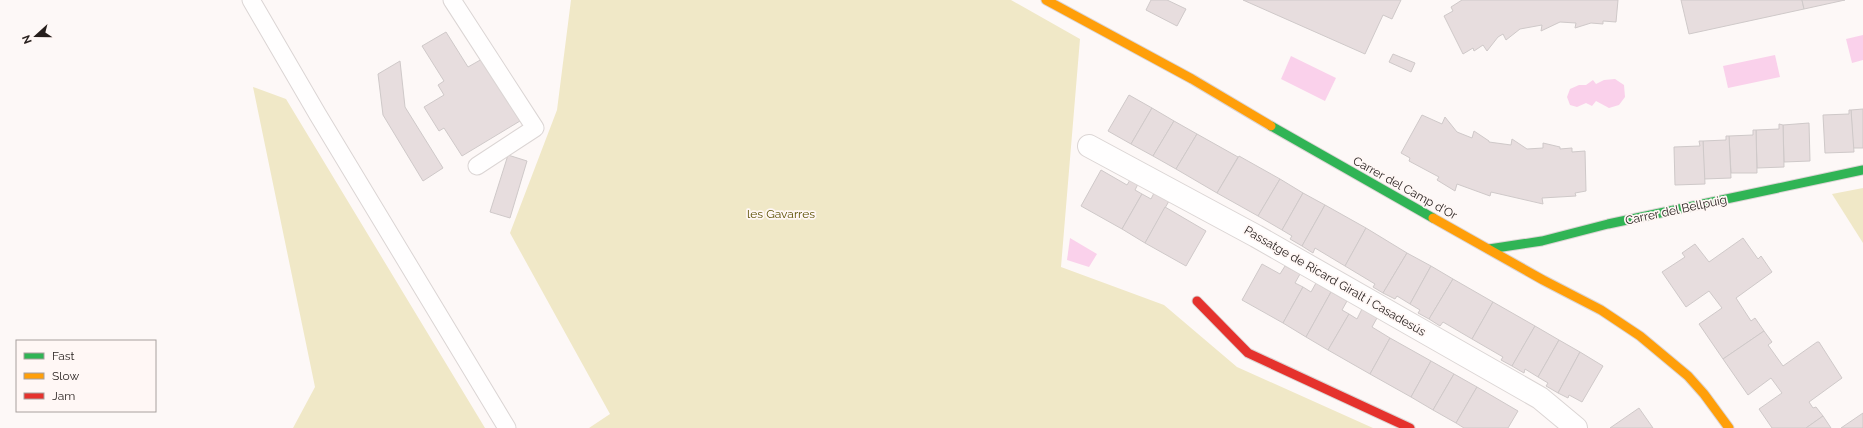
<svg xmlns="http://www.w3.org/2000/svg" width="1863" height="428" font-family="Raleway,sans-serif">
<rect width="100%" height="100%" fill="#fdf8f7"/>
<g fill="#f0e8c7">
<path d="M 571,0 L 1011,0 L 1080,39 L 1061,267 L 1164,305 L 1237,367 L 1373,428 L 589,428 L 610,414 L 510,233 L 557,110 Z"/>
<path d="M 253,87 L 286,99 L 485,428 L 293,428 L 315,387 Z"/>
<path d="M 1863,188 L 1863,243 L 1832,194 Z"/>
</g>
<g fill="#fad1eb">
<path d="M 1863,35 L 1863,60 L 1852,63 L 1846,39 Z"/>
<path d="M 1775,55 L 1780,77 L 1728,88 L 1723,66 Z"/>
<path d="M 1291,56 L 1336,78 L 1325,101 L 1281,79 Z"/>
<path d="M 1615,79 L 1624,85 L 1625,97 L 1619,105 L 1609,108 L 1596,101 L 1592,106 L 1586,103 L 1577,107 L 1570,105 L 1567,97 L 1570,89 L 1579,85 L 1586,85 L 1593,80 L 1596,84 L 1604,80 Z"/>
<path d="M 1070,238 L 1097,254 L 1089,267 L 1067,260 Z"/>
</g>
<g fill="#e7ddde" stroke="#cfc9c9">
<path d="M 1151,0 L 1167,0 L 1186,9 L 1177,26 L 1146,10 Z"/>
<path d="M 1243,0 L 1401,0 L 1392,19 L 1383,15 L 1365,54 Z"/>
<path d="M 1462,0 L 1618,0 L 1616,22 L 1603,21 L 1603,24 L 1591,23 L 1575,28 L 1576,23 L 1560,22 L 1541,31 L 1542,25 L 1520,29 L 1506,40 L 1503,34 L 1498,37 L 1487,51 L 1483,45 L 1474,51 L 1473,48 L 1463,54 L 1444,16 L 1453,11 L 1451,7 Z"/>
<path d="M 1681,0 L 1802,0 L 1804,9 L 1689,34 Z"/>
<path d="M 1802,0 L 1845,0 L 1804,9 Z"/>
<path d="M 446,32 L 468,67 L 482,59 L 520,121 L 462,156 L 444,128 L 439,131 L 424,107 L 444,95 L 438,85 L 444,81 L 422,46 Z"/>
<path d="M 1393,54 L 1415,63 L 1411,72 L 1389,62 Z"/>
<path d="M 400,61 L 405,107 L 443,168 L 423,181 L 383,115 L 378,74 Z"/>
<path d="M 1129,95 L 1152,108 L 1131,144 L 1108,131 Z"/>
<path d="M 1152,108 L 1174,121 L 1153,156 L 1131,144 Z"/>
<path d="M 1863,109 L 1863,148 L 1853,148 L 1851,110 Z"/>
<path d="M 1849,110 L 1851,110 L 1854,152 L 1825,153 L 1823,115 L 1849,114 Z"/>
<path d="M 1422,115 L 1442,124 L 1445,117 L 1457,132 L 1472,138 L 1474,131 L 1489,141 L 1489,142 L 1511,145 L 1512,139 L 1527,149 L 1543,148 L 1543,143 L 1560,147 L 1560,149 L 1572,148 L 1572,152 L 1585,151 L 1586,191 L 1575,193 L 1576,196 L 1542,198 L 1543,204 L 1491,192 L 1490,196 L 1457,184 L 1455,191 L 1437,180 L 1439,177 L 1409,161 L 1410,158 L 1401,153 Z"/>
<path d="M 1174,121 L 1197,134 L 1176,169 L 1153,156 Z"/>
<path d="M 1809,123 L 1810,161 L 1784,162 L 1783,125 Z"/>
<path d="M 1779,124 L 1783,125 L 1784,167 L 1757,168 L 1756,130 L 1779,129 Z"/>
<path d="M 1753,130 L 1756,130 L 1757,173 L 1731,173 L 1729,136 L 1753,135 Z"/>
<path d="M 1197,134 L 1238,157 L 1217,193 L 1176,169 Z"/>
<path d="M 1726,136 L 1729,136 L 1731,178 L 1704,179 L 1703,141 L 1726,140 Z"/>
<path d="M 1699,141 L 1703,141 L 1705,184 L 1675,185 L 1674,147 L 1700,146 Z"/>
<path d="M 508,155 L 527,161 L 510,218 L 490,212 Z"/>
<path d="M 1239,156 L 1280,179 L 1258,216 L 1217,193 Z"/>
<path d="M 1101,170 L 1127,185 L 1130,180 L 1138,184 L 1135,190 L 1142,194 L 1122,229 L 1081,206 Z"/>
<path d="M 1280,179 L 1303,193 L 1282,230 L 1258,216 Z"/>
<path d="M 1154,193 L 1169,201 L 1145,243 L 1122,229 L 1142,194 L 1151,199 Z"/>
<path d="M 1303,193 L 1325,205 L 1302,246 L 1290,239 L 1292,236 L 1282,230 Z"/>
<path d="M 1325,205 L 1366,228 L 1345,266 L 1315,248 L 1313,253 L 1302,246 Z"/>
<path d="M 1165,207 L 1206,231 L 1186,266 L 1145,243 Z"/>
<path d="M 1366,228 L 1407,253 L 1383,293 L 1373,287 L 1375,284 L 1345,266 Z"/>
<path d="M 1743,238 L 1758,259 L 1761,256 L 1772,272 L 1736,298 L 1751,321 L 1755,318 L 1764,331 L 1723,359 L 1699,324 L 1722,308 L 1709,291 L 1686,307 L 1662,272 L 1685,257 L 1682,253 L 1695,244 L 1709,262 Z"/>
<path d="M 1407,253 L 1431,266 L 1410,304 L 1397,296 L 1395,299 L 1383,293 Z"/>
<path d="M 1262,264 L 1280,274 L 1285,266 L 1300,274 L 1295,283 L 1303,287 L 1283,323 L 1242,300 Z"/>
<path d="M 1431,266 L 1453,279 L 1429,319 L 1418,313 L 1420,310 L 1410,304 Z"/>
<path d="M 1453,279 L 1493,302 L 1472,339 L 1443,322 L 1440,326 L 1429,319 Z"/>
<path d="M 1316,283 L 1331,292 L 1306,337 L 1283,323 L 1303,287 L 1311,292 Z"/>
<path d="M 1331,292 L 1347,301 L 1342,310 L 1349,314 L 1328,350 L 1306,337 Z"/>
<path d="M 1493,302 L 1535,326 L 1512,366 L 1501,360 L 1503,357 L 1472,339 Z"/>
<path d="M 1362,309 L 1377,318 L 1372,327 L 1390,338 L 1370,374 L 1328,350 L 1349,314 L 1357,319 Z"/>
<path d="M 1535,326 L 1559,340 L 1538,377 L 1525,369 L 1524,373 L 1512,366 Z"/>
<path d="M 1764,331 L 1772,342 L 1768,345 L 1783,366 L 1817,342 L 1819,342 L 1842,378 L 1809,402 L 1813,408 L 1816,407 L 1823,416 L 1806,428 L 1772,428 L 1759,409 L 1782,393 L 1771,378 L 1748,395 L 1723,359 Z"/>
<path d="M 1390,338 L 1431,361 L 1411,397 L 1370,374 Z"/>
<path d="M 1559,340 L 1580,352 L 1558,393 L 1546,386 L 1548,383 L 1538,377 Z"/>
<path d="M 1580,352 L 1603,366 L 1582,402 L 1569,395 L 1568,398 L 1558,393 Z"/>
<path d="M 1431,361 L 1454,374 L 1433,410 L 1411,397 Z"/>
<path d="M 1454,374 L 1477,387 L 1456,423 L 1433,410 Z"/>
<path d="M 1477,387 L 1518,411 L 1508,428 L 1464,428 L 1456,423 Z"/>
<path d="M 1639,408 L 1653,428 L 1610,428 Z"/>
<path d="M 1863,413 L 1863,428 L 1841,428 Z"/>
<path d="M 1823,416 L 1831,428 L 1806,428 Z"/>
</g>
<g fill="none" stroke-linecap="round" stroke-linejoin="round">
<g stroke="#dbd5d4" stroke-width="19">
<g id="lane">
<path d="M 251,0 L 318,115 L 507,428"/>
<path d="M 452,0 L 535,128 L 477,166"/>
</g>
</g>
<g stroke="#dbd5d4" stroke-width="24">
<path id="street" d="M 1089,146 L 1256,236 L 1540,398 L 1576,428"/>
</g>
<g stroke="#dbd5d4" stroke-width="11">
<g id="fast">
<path d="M 1271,126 L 1433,218"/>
<path d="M 1489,249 L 1542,241 L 1608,224 L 1863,170"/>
</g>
</g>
<g stroke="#dbd5d4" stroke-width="11">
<g id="slow">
<path d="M 1046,0 L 1192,79 L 1271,126"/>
<path d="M 1433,218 L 1543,280 L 1601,310 L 1640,336 L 1688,376 L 1704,394 L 1729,428"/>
</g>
</g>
<g stroke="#dbd5d4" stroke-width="11">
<path id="jam" d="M 1197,301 L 1248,353 L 1410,428"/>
</g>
<use href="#lane" stroke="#fffefe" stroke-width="17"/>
<use href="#street" stroke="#fffefe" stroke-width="22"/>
<use href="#fast" stroke="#30b455" stroke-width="9"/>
<use href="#slow" stroke="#ff9f0a" stroke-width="9"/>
<use href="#jam" stroke="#e5322d" stroke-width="9"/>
</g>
<g text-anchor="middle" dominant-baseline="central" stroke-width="3.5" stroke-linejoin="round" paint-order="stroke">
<g font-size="12" fill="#251e1c" stroke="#fff7f5">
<text transform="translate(1405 188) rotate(29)">Carrer del Camp d'Or</text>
<text transform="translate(1676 210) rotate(-12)">Carrer del Bellpuig</text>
<text transform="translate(1335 281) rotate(30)">Passatge de Ricard Giralt i Casadesús</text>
</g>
<g font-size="12" fill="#5b4f00" stroke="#fff7f5">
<text x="781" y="214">les Gavarres</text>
</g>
</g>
<rect x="16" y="340" width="140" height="72" fill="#fff7f5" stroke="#a8a09e"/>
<rect x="24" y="353" width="20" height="6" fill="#30b455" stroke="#a8a09e"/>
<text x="52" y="360" font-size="12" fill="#251e1c">Fast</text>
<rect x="24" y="373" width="20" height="6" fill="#ff9f0a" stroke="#a8a09e"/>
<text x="52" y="380" font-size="12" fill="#251e1c">Slow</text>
<rect x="24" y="393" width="20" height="6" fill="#e5322d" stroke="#a8a09e"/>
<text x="52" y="400" font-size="12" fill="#251e1c">Jam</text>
<g transform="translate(36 36) rotate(249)" stroke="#fff7f5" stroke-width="3" paint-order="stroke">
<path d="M0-3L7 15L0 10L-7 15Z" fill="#251e1c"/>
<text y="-6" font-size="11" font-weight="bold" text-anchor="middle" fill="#251e1c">N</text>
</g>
</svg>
